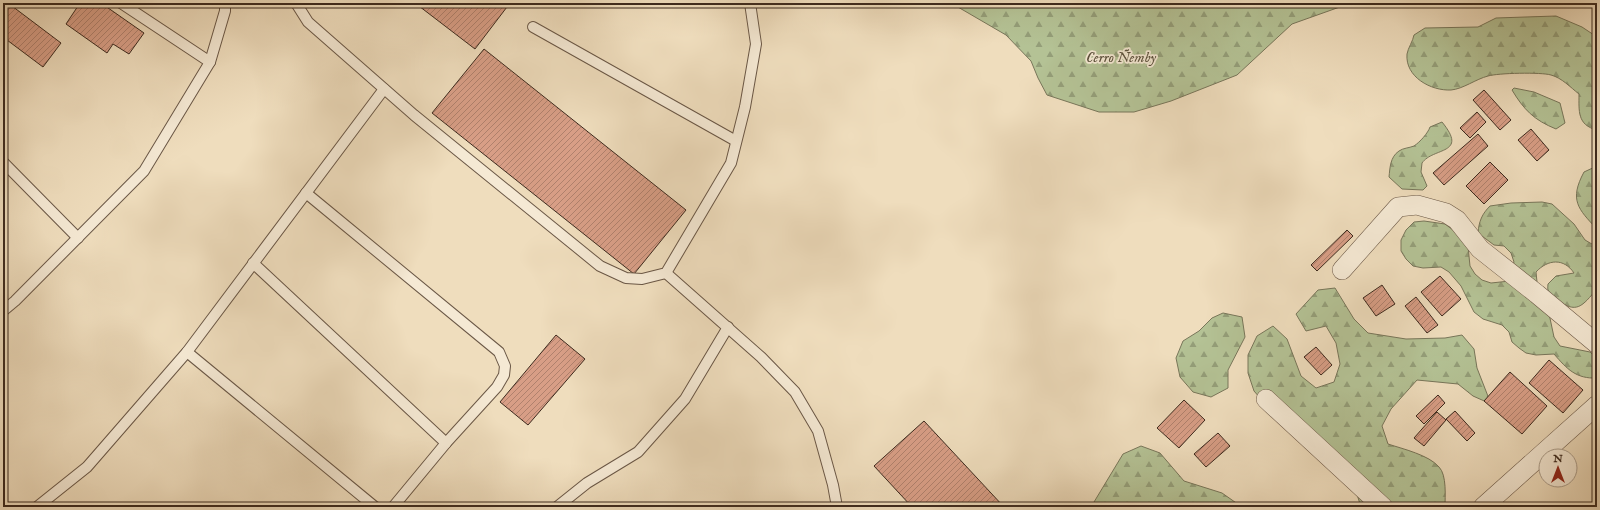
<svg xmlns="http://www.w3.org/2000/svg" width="1600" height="510" font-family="'IM FELL English',serif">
<defs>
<pattern id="forest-firs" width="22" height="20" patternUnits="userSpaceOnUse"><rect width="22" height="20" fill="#b4c295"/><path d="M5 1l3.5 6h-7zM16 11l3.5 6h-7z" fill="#949e79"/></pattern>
<pattern id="building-hatch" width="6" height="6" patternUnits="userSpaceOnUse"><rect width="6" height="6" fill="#d89e86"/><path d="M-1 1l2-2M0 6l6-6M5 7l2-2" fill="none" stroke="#b0816d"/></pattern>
</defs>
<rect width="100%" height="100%" fill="#efddbd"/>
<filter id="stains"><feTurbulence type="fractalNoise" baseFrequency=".005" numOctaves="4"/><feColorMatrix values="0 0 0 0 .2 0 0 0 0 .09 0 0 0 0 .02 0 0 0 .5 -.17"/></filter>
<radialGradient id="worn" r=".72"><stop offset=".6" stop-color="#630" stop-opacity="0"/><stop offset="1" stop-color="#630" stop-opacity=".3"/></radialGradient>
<g fill="url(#forest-firs)" stroke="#78765a">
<path d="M 951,3 L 1351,3 L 1292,24 L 1237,75 L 1171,101 L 1134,112 L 1099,112 L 1047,95 L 1038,78 L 1031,61 L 1006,35 Z"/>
<path d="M 1556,16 L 1582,27 L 1597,37 L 1597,130 C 1577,125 1579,111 1579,94 C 1570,87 1562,78 1551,75 C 1541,72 1498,73 1488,76 C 1476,79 1463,89 1451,90 C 1431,91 1405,77 1407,54 C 1408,48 1413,41 1414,35 L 1425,28 L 1478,27 L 1496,18 Z"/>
<path d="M 1514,88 L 1534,92 L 1560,103 L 1565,123 L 1556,129 C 1534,120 1524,110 1512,90 Z"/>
<path d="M 1442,122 C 1469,155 1433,147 1422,163 L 1421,172 L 1427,186 L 1423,190 L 1402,189 L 1389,177 C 1390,168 1390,157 1399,151 C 1403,148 1409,148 1414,146 C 1420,142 1428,133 1430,127 Z"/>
<path d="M 1597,166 L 1597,229 C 1578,209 1569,200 1584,172 Z"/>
<path d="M 1542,202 L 1552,204 L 1574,224 L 1585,240 L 1597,247 L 1597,289 C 1582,306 1577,315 1556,299 C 1549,294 1547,292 1548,284 L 1556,276 L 1574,273 C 1564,258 1548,259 1536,272 L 1538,292 L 1548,309 L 1554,337 L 1560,346 L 1590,352 L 1597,358 L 1597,378 C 1576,379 1567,369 1554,354 L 1536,355 L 1526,353 L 1519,348 L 1512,342 L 1509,332 L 1502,325 L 1483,319 L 1474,312 L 1461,286 L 1449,272 L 1441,267 L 1423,268 L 1413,266 L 1406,259 L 1401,251 L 1401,240 L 1406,230 L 1414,222 L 1424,221 L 1445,224 L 1453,230 L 1468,246 L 1470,266 L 1475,274 L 1482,280 L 1491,283 L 1510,281 L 1510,271 L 1514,262 L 1511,253 L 1504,246 L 1494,245 L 1478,233 C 1479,221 1482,214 1490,206 L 1511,203 Z"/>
<path d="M 1335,288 L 1354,319 L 1368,333 L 1406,339 L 1445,338 L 1462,335 L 1474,349 L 1477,368 L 1491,404 L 1473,396 L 1458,384 L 1417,380 L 1391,409 L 1382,426 L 1388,444 C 1403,449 1429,455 1439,467 C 1447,475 1445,497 1445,507 L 1361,507 L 1354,485 L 1267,406 L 1254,391 L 1248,373 L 1248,355 L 1257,336 L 1273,326 L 1287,339 L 1301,376 L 1316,388 L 1334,382 L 1340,364 L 1336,343 L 1326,326 L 1306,331 L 1296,314 L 1318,290 Z"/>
<path d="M 1223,313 L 1242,317 L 1245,337 L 1228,370 L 1228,388 L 1211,397 L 1193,392 L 1180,377 L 1176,358 L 1183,341 L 1199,331 L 1212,318 Z"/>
<path d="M 1141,446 L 1160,453 L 1184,481 L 1222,493 L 1242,507 L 1091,507 L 1123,454 Z"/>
</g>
<g fill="url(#building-hatch)" stroke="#3d2a1e">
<path d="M 3,3 L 8,3 L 61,43 L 43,67 L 3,37 Z"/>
<path d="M 80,3 L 101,3 L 144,33 L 129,54 L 113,44 L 107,53 L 66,24 Z"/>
<path d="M 415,3 L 510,3 L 475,49 Z"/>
<path d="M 484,49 L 686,210 L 634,274 L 432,113 Z"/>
<path d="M 1484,90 L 1511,120 L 1500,130 L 1473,100 Z"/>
<path d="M 1477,112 L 1486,122 L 1470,138 L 1460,128 Z"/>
<path d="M 1531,129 L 1549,150 L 1537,161 L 1518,140 Z"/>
<path d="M 1478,134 L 1488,146 L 1444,185 L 1433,173 Z"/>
<path d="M 1490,162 L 1508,180 L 1484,204 L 1466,186 Z"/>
<path d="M 1347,230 L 1353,236 L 1317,271 L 1311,265 Z"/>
<path d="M 1440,276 L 1461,299 L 1442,316 L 1421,292 Z"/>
<path d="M 1382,285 L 1395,304 L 1376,316 L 1363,298 Z"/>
<path d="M 1416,297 L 1438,325 L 1427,333 L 1405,306 Z"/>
<path d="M 556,335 L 585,359 L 528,425 L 500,402 Z"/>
<path d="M 1316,347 L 1332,365 L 1321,375 L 1304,357 Z"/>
<path d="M 1549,360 L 1583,390 L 1563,413 L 1529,383 Z"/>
<path d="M 1510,372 L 1547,406 L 1522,434 L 1484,401 Z"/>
<path d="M 1438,395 L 1445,403 L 1424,424 L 1416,416 Z"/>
<path d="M 1184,400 L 1205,420 L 1179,448 L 1157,428 Z"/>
<path d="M 1455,411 L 1475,433 L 1467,441 L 1446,419 Z"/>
<path d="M 1437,412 L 1446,420 L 1424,446 L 1414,438 Z"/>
<path d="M 924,421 L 1004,507 L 912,507 L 874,466 Z"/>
<path d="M 1218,433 L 1230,446 L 1206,467 L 1194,454 Z"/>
</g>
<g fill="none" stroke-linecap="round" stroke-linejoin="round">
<g stroke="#6a5746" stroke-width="12">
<g id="lane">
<path d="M 121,3 L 210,62"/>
<path d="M 296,3 L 308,22 L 414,115 L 600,266 L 626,278 L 642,279 L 666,273 L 731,163 L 745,107 L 756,44 L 750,3"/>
<path d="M 533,27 L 736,141"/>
<path d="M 3,162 L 78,238"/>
<path d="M 306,193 L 499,352 L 505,366 L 504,375 L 497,387 L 446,443 L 393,507"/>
<path d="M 253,263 L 446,443"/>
<path d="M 666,273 L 761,357 L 795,392 L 818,431 L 833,485 L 837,507"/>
<path d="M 3,311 L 15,301 L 144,171 L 210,62 L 225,11 L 225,3"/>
<path d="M 187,352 L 375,507"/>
<path d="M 37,507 L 87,467 L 187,352 L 384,89"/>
<path d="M 557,507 L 587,483 L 638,452 L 685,399 L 728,327"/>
</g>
</g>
<g stroke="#6a5746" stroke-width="20">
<g id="street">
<path d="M 1342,270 L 1398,207 L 1417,205 L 1446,213 L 1457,220 L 1480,249 L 1537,294 L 1597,344"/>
<path d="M 1266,399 L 1383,507"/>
<path d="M 1483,507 L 1597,405"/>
</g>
</g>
<use href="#lane" stroke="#f5e9d4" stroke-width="10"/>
<use href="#street" stroke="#f5e9d4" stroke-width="19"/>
</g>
<g text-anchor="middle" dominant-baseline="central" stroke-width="3.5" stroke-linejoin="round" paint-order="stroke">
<g font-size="15" font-style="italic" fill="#5b503c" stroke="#f5e9d4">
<text x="1121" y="57">Cerro Ñemby</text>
</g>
</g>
<rect width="1600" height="510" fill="none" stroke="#efddbd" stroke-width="16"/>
<rect x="4" y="4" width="1592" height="502" fill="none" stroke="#3d2a1e" stroke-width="2"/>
<rect x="8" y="8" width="1584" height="494" fill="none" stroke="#3d2a1e"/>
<g transform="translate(1558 468)"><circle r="19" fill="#f5e9d4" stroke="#ab9d8b"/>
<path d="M0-3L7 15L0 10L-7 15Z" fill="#8f2418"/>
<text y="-6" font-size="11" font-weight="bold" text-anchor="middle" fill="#3d2a1e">N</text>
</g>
<rect width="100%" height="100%" filter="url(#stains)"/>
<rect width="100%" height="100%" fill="url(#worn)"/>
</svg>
